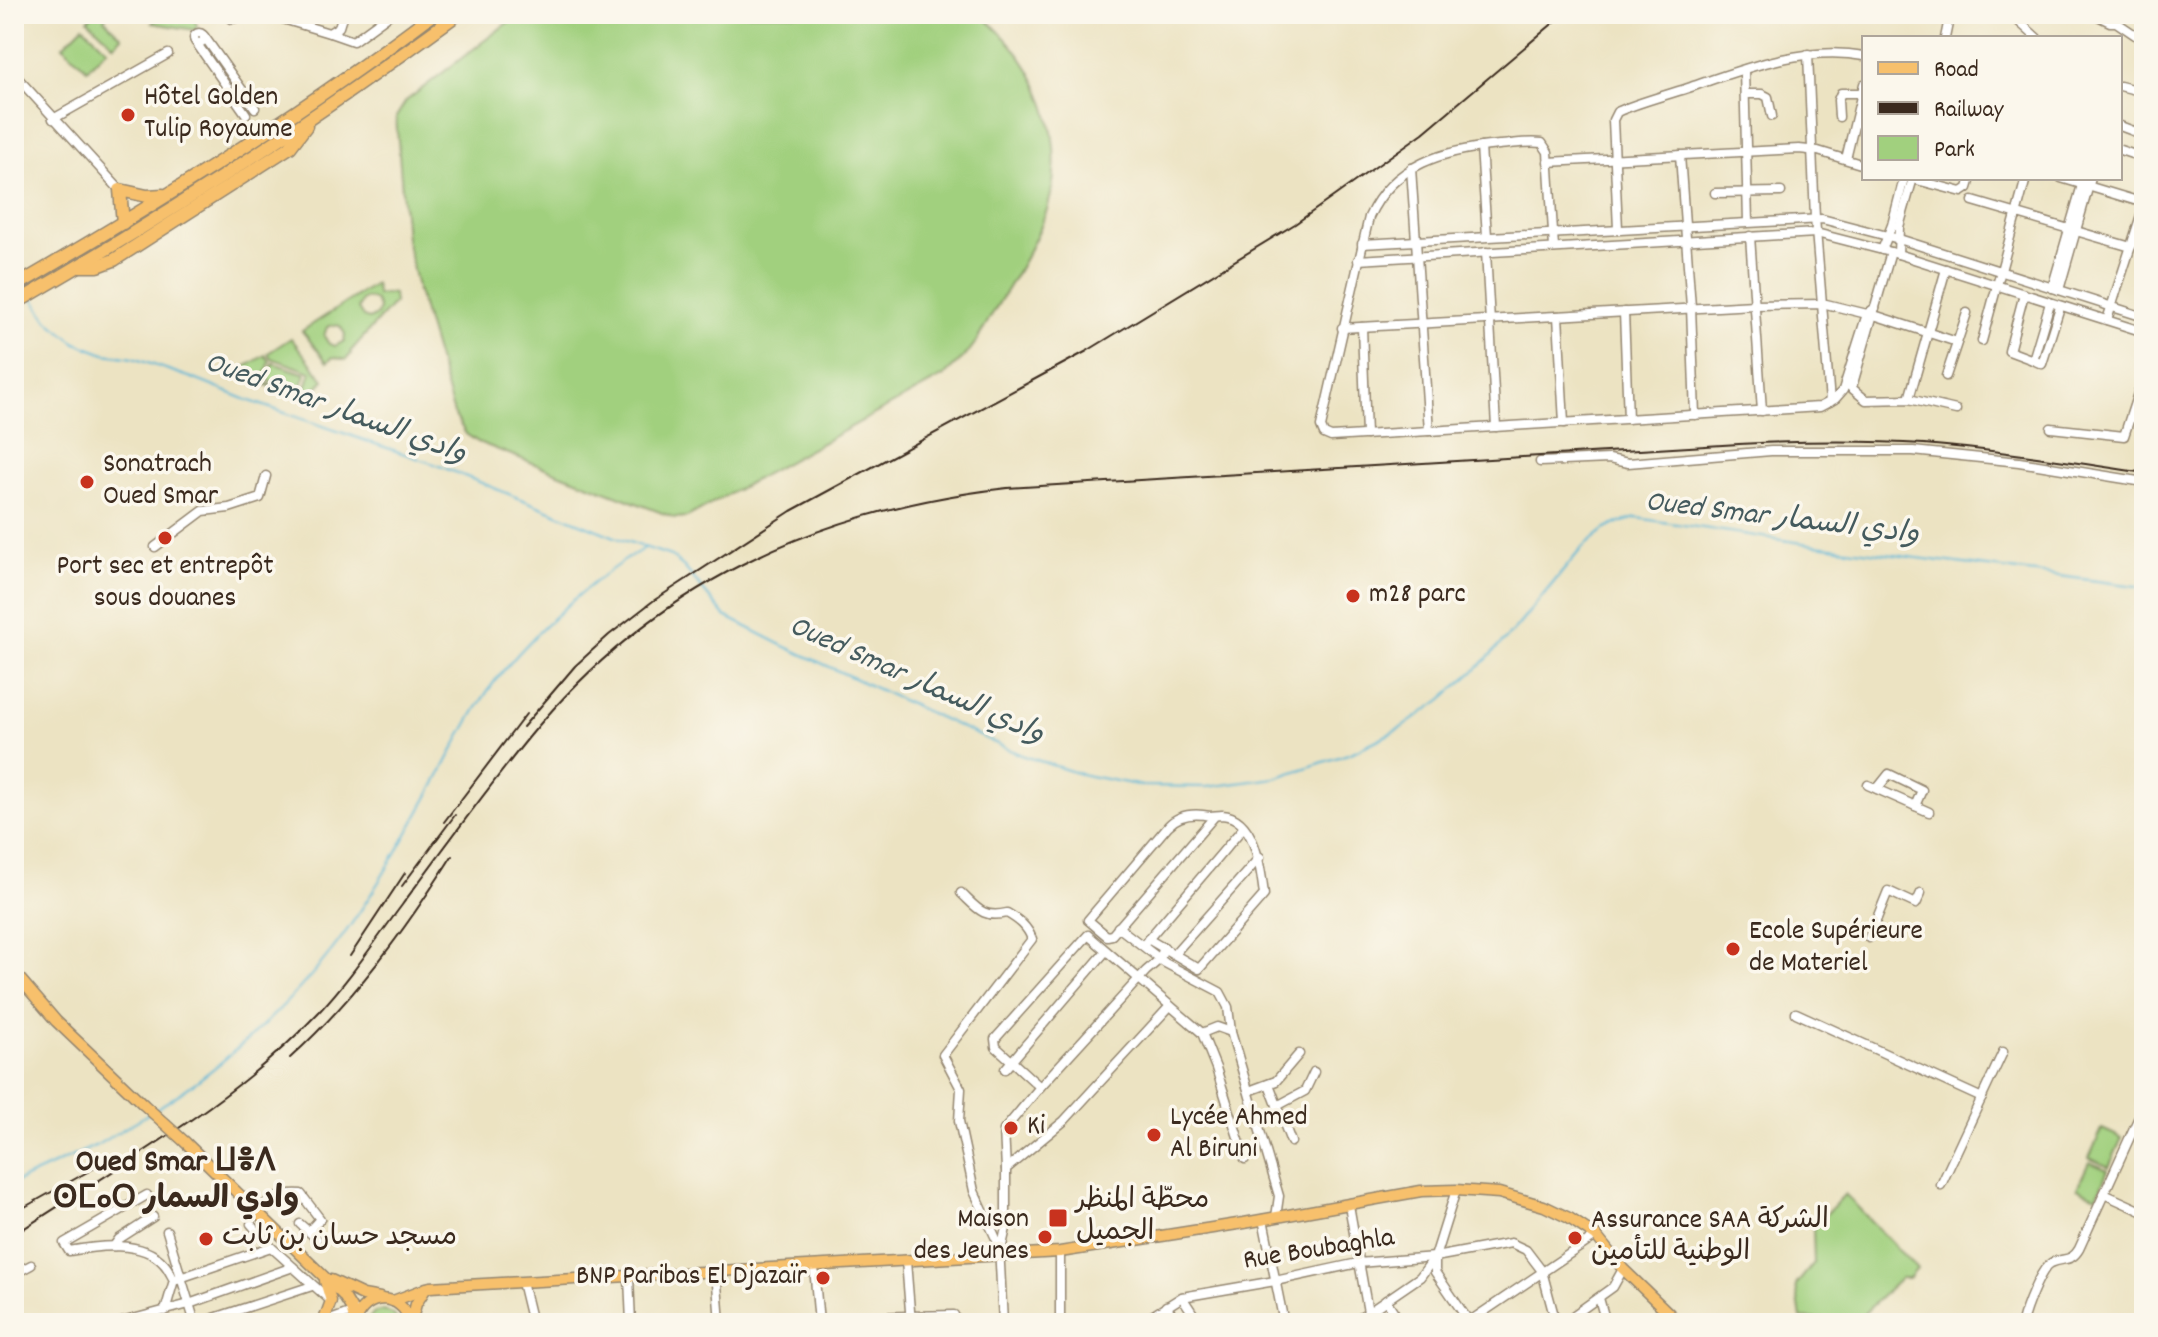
<svg xmlns="http://www.w3.org/2000/svg" width="2158" height="1337" font-family="Dekko,'Playpen Sans Arabic','Noto Sans Tifinagh',sans-serif">
<rect width="100%" height="100%" fill="#fbf7ec"/>
<filter id="ink" filterUnits="userSpaceOnUse"><feTurbulence type="fractalNoise" baseFrequency=".0125" numOctaves="2"/><feDisplacementMap in="SourceGraphic" scale="16" xChannelSelector="R" yChannelSelector="G"/><feConvolveMatrix kernelMatrix="1 2 1 2 8 2 1 2 1" color-interpolation-filters="sRGB"/></filter>
<filter id="wash" filterUnits="userSpaceOnUse"><feTurbulence type="fractalNoise" baseFrequency=".006" numOctaves="4" result="noise"/><feDisplacementMap in="SourceGraphic" scale="32" xChannelSelector="R" yChannelSelector="G"/><feGaussianBlur stdDeviation="1.8" result="paint"/><feColorMatrix in="noise" values="0 0 0 0 0 0 0 0 0 0 0 0 0 0 0 0 0 1.4 0 .05"/><feComposite in="paint" operator="in"/></filter>
<g filter="url(#wash)">
<rect width="100%" height="100%" fill="#ece3c2"/>
<g fill="#a1d07e" stroke="#6e7d4e" stroke-width="2" fill-rule="evenodd">
<path d="M 93,14 L 108,14 L 104,19 L 122,37 L 114,45 L 88,20 Z"/>
<path d="M 160,14 L 193,14 L 197,26 L 195,30 L 152,23 Z"/>
<path d="M 519,14 L 979,14 C 1042,61 1074,148 1042,223 C 1025,264 998,302 976,342 L 967,354 L 944,376 L 687,517 L 675,518 L 478,442 L 466,434 L 454,414 L 418,292 L 406,238 L 396,117 L 406,101 Z"/>
<path d="M 83,26 L 107,49 L 87,69 L 63,46 Z"/>
<path d="M 375,284 L 377,295 L 393,293 L 394,303 L 350,352 L 351,354 L 346,360 L 333,357 L 327,362 L 302,331 ZM 368,298 L 375,300 L 379,308 L 377,315 L 369,319 L 363,317 L 358,309 L 362,300 ZM 333,325 L 340,326 L 345,334 L 344,341 L 335,346 L 329,344 L 324,336 L 327,327 Z"/>
<path d="M 291,338 L 324,380 L 306,399 L 234,374 L 265,355 L 270,361 L 263,382 L 303,396 L 311,372 L 271,358 L 268,353 Z"/>
<path d="M 273,363 L 306,374 L 300,391 L 267,380 Z"/>
<path d="M 2102,1129 L 2122,1138 L 2109,1167 L 2089,1158 Z"/>
<path d="M 2089,1162 L 2108,1170 L 2097,1196 L 2077,1188 Z"/>
<path d="M 1845,1194 L 1917,1269 L 1909,1278 L 1901,1278 L 1855,1322 L 1801,1318 L 1796,1285 L 1814,1263 L 1813,1228 Z"/>
<path d="M 384,1310 L 394,1315 L 399,1323 L 366,1323 L 373,1313 Z"/>
</g>
<g fill="none" stroke-linecap="round" stroke-linejoin="round">
<g stroke="#57b5d6" stroke-width="2">
<path d="M 14,265 L 21,278"/>
<path d="M 32,297 L 48,321 L 76,343 L 105,354 L 133,358 L 192,378 L 247,400 L 437,465 L 620,539 L 671,556 L 684,567 L 725,616 L 784,646 L 1021,755 L 1080,774 L 1142,786 L 1207,787 L 1275,778 L 1351,753 L 1401,728 L 1441,700 L 1481,665 L 1516,628 L 1582,548 L 1604,530 L 1618,523 L 1637,518 L 1816,545 L 2144,587"/>
<path d="M 156,1109 C 226,1066 303,993 350,926 C 382,880 410,829 437,780 C 457,743 476,703 503,671 C 540,627 595,576 645,548"/>
<path d="M 14,1183 L 97,1145 L 148,1114"/>
</g>
</g>
</g>
<g filter="url(#ink)">
<g fill="none" stroke-linecap="round" stroke-linejoin="round">
<g stroke="#948670" stroke-width="11">
<g id="minor">
<path d="M 2005,14 L 2016,19 L 2037,38"/>
<path d="M 2094,14 L 2110,22 L 2116,22 L 2144,41"/>
<path d="M 270,15 L 329,33 L 339,27 L 343,14"/>
<path d="M 232,19 L 251,14"/>
<circle cx="199" cy="38" r="5"/>
<path d="M 330,33 L 353,41 L 390,14"/>
<path d="M 204,36 L 255,108"/>
<path d="M 1945,38 L 1950,14"/>
<path d="M 195,41 L 246,114"/>
<path d="M 1808,54 L 1815,218 L 1830,402"/>
<path d="M 1744,70 L 1748,222"/>
<path d="M 14,74 L 120,190"/>
<path d="M 2120,86 L 2144,92"/>
<path d="M 1745,94 L 1762,94 L 1768,97 L 1772,116"/>
<path d="M 1839,117 L 1838,100 L 1841,93 L 1862,93"/>
<path d="M 53,119 L 168,54"/>
<path d="M 2120,126 L 2144,135"/>
<path d="M 1481,147 L 1487,236"/>
<path d="M 2120,150 L 2144,158"/>
<path d="M 1680,155 L 1691,307 L 1695,415"/>
<path d="M 1846,159 L 1864,84"/>
<path d="M 1548,162 L 1799,149 L 1818,151 L 1864,165"/>
<path d="M 1411,168 L 1429,431"/>
<path d="M 2061,178 L 2144,203"/>
<path d="M 1913,179 L 1962,192 L 1968,188 L 1971,178"/>
<path d="M 1715,193 L 1781,192"/>
<path d="M 1973,201 L 2131,247"/>
<path d="M 1618,229 L 1613,120 L 1617,112 C 1639,102 1664,96 1688,88 C 1743,69 1804,45 1864,56"/>
<path d="M 1750,236 L 1762,411"/>
<path d="M 1362,244 L 1822,219 L 1899,239 L 2144,317"/>
<path d="M 1554,248 L 1548,152 L 1542,143 C 1529,141 1513,144 1499,145 C 1444,150 1393,164 1369,217 L 1321,427 L 1324,434 L 1331,437 L 1820,407 L 1835,399 L 1843,390 L 1867,314 L 1875,308"/>
<path d="M 1882,250 L 1892,225 L 1904,178"/>
<path d="M 1486,252 L 1496,427"/>
<path d="M 1898,254 L 1899,227 L 1913,178"/>
<path d="M 1358,260 L 1816,233 L 1898,254 L 2144,332"/>
<path d="M 2052,288 L 2084,178"/>
<path d="M 2059,290 L 2091,178"/>
<path d="M 2024,294 L 2009,351 L 2033,360"/>
<path d="M 2050,303 L 2033,360 L 2042,364 L 2060,307"/>
<path d="M 1624,312 L 1628,419"/>
<path d="M 1874,315 L 1957,342"/>
<path d="M 1558,316 L 1564,423"/>
<path d="M 2107,320 L 2144,206"/>
<path d="M 1362,327 L 1366,435"/>
<path d="M 1342,328 L 1754,305 L 1826,304 L 1867,314"/>
<path d="M 1982,341 L 2026,178"/>
<path d="M 1946,376 L 1967,313"/>
<path d="M 1848,385 L 1866,400 L 1909,399 L 1956,410"/>
<path d="M 1852,387 L 1891,252"/>
<path d="M 1909,399 L 1946,269"/>
<path d="M 2051,428 L 2124,436 L 2144,375"/>
<path d="M 1540,462 L 1609,459 L 1628,463 L 1771,451 L 1913,451 L 2019,462 L 2144,482"/>
<path d="M 155,547 L 203,511 L 229,508 L 260,498 L 266,476"/>
<path d="M 1868,785 L 1929,812"/>
<path d="M 1877,789 L 1889,774 L 1922,790 L 1915,806"/>
<path d="M 961,893 C 977,908 983,919 1007,913 C 1019,920 1027,926 1032,939 L 943,1055 L 961,1089 L 959,1121 L 974,1191 L 999,1245 L 1003,1323"/>
<path d="M 1118,927 L 1165,963 L 1220,992 L 1228,1007 L 1231,1032"/>
<path d="M 1869,938 L 1888,891 L 1916,904 L 1921,893"/>
<path d="M 1148,939 L 1199,969 L 1264,895 C 1261,871 1256,817 1222,815 C 1218,815 1214,816 1210,816 C 1195,813 1179,814 1168,826 L 1088,920 L 1107,936 L 1112,935 L 1214,817"/>
<path d="M 1145,943 L 1243,828"/>
<path d="M 1174,954 L 1260,857"/>
<path d="M 1796,1013 L 1982,1098"/>
<path d="M 1202,1033 L 1217,1027 L 1231,1032 L 1279,1196 L 1276,1217"/>
<path d="M 1005,1069 L 1106,951"/>
<path d="M 1269,1084 L 1291,1142"/>
<path d="M 1040,1087 L 996,1047 L 995,1039 L 1088,935 L 1202,1033 L 1216,1068 L 1245,1159"/>
<path d="M 1249,1091 L 1276,1081 L 1299,1054"/>
<path d="M 1277,1106 L 1305,1091 L 1314,1072"/>
<path d="M 1006,1169 L 1004,1130 L 1040,1087 L 1146,971 L 1160,959 L 1164,947"/>
<path d="M 1941,1185 L 2003,1052"/>
<path d="M 1456,1190 L 1435,1257 L 1435,1272 L 1470,1323"/>
<path d="M 2104,1194 L 2144,1212"/>
<path d="M 147,1195 L 64,1243 L 69,1251 C 96,1246 143,1239 164,1264 C 168,1268 171,1275 174,1280 L 165,1311"/>
<path d="M 1349,1205 L 1368,1312"/>
<path d="M 256,1212 C 268,1200 284,1192 301,1194 L 320,1219 L 309,1231"/>
<path d="M 1263,1219 L 1284,1323"/>
<path d="M 251,1224 L 271,1247 L 331,1301"/>
<path d="M 300,1224 L 317,1239"/>
<path d="M 167,1231 L 195,1323"/>
<path d="M 114,1246 L 119,1239 L 153,1217"/>
<path d="M 1001,1250 L 1006,1228 L 1006,1169 L 1064,1121 L 1170,1006"/>
<path d="M 1060,1252 L 1060,1323"/>
<path d="M 906,1261 L 911,1323"/>
<path d="M 814,1267 L 819,1323"/>
<path d="M 716,1271 L 720,1323"/>
<path d="M 14,1274 L 31,1265"/>
<path d="M 629,1277 L 631,1323"/>
<path d="M 174,1280 L 271,1247"/>
<path d="M 522,1282 L 532,1323"/>
<path d="M 1182,1297 L 1199,1323"/>
<path d="M 1599,1298 L 1606,1323"/>
<path d="M 1386,1300 L 1401,1323"/>
<path d="M 1166,1306 L 1178,1323"/>
<path d="M 1574,1315 L 1613,1287 L 1623,1269"/>
<path d="M 868,1317 L 954,1315"/>
<path d="M 118,1323 L 189,1304 L 293,1267"/>
<path d="M 199,1323 L 312,1286"/>
<path d="M 322,1323 L 355,1311"/>
<path d="M 688,1323 L 765,1320 L 766,1323"/>
<path d="M 1141,1323 L 1182,1297 L 1275,1281 L 1358,1263 L 1435,1257"/>
<path d="M 1353,1323 L 1420,1277 L 1435,1257 L 1511,1243 L 1526,1250 L 1542,1271 L 1556,1323"/>
<path d="M 1467,1323 L 1596,1236"/>
<path d="M 2022,1323 C 2025,1310 2040,1269 2051,1263 C 2063,1257 2071,1263 2079,1249 L 2144,1106"/>
</g>
</g>
<g stroke="#948670" stroke-width="13">
<g id="major">
<path d="M 14,972 L 56,1021 L 143,1104"/>
<path d="M 185,1142 L 343,1295 L 351,1308 L 355,1323"/>
<path d="M 331,1280 L 363,1295 L 380,1298"/>
<path d="M 393,1301 L 430,1287 L 1060,1252 L 1244,1223 L 1421,1191 L 1456,1190 L 1499,1193 L 1544,1206 L 1569,1218 L 1596,1236 L 1623,1269 L 1679,1323"/>
<path d="M 323,1323 L 331,1301 L 325,1281"/>
<path d="M 355,1323 C 363,1292 403,1291 410,1323"/>
<path d="M 411,1323 L 416,1304 L 426,1288"/>
</g>
</g>
<g stroke="#948670" stroke-width="15">
<g id="highway">
<path d="M 123,223 L 120,190 L 147,196 L 163,195"/>
<path d="M 81,266 L 98,266 L 114,260 L 290,147 L 306,126"/>
<path d="M 14,287 C 158,203 300,115 433,14"/>
<path d="M 14,304 C 168,215 315,119 458,14"/>
</g>
</g>
<use href="#minor" stroke="#fff" stroke-width="8"/>
<use href="#major" stroke="#f7c06c" stroke-width="10"/>
<use href="#highway" stroke="#f7c06c" stroke-width="12"/>
<g stroke="#3b2a1e" stroke-width="2">
<path d="M 523,727 L 575,666 L 609,635 L 653,601 L 791,511 L 1087,351 L 1295,224 L 1423,133 L 1564,14"/>
<path d="M 444,822 L 526,714"/>
<path d="M 402,886 L 455,815"/>
<path d="M 350,956 L 405,873"/>
<path d="M 290,1058 C 355,999 405,930 452,856"/>
<path d="M 14,1213 L 107,1161"/>
<path d="M 14,1235 C 119,1165 232,1105 319,1012 C 350,979 375,941 402,905 C 443,849 485,791 530,736 C 653,586 815,510 1007,488 L 1739,444 C 1801,441 1862,440 1924,444 C 1998,450 2071,462 2144,473"/>
</g>
<g stroke="#948670" stroke-width="13" stroke-linecap="butt">
<path id="major-bridge" d="M 143,1104 L 185,1142"/>
</g>
<use href="#major-bridge" stroke="#f7c06c" stroke-width="10"/>
</g>
</g>
<g fill="#c8321e" stroke="#fbf7ec" stroke-width="3">
<circle cx="128" cy="115" r="8"/>
<circle cx="87" cy="482" r="8"/>
<circle cx="165" cy="538" r="8"/>
<circle cx="1353" cy="596" r="8"/>
<circle cx="1733" cy="949" r="8"/>
<circle cx="1011" cy="1128" r="8"/>
<circle cx="1154" cy="1135" r="8"/>
<rect x="1048" y="1208" width="20" height="20" rx="4"/>
<circle cx="1045" cy="1237" r="8"/>
<circle cx="1575" cy="1238" r="8"/>
<circle cx="206" cy="1239" r="8"/>
<circle cx="823" cy="1278" r="8"/>
</g>
<g text-anchor="middle" dominant-baseline="central" stroke-width="7" stroke-linejoin="round" paint-order="stroke">
<g font-size="28" fill="#3b2a1e" stroke="#fbf7ec" text-anchor="start">
<text x="144" y="99">Hôtel Golden<tspan x="144" dy="32">Tulip Royaume</tspan></text>
<text x="103" y="466">Sonatrach<tspan x="103" dy="32">Oued Smar</tspan></text>
<text x="165" y="568" text-anchor="middle">Port sec et entrepôt<tspan x="165" dy="32">sous douanes</tspan></text>
<text x="1369" y="596">m28 parc</text>
<text x="1749" y="933">Ecole Supérieure<tspan x="1749" dy="32">de Materiel</tspan></text>
<text x="1170" y="1119">Lycée Ahmed<tspan x="1170" dy="32">Al Biruni</tspan></text>
<text x="1027" y="1128">Ki</text>
<text x="1076" y="1202">محطّة المنظر<tspan x="1076" dy="32">الجميل</tspan></text>
<text x="1029" y="1221" text-anchor="end">Maison<tspan x="1029" dy="32">des Jeunes</tspan></text>
<text x="1591" y="1222">Assurance SAA الشركة<tspan x="1591" dy="32">الوطنية للتأمين</tspan></text>
<text x="222" y="1239">مسجد حسان بن ثابت</text>
<text x="807" y="1278" text-anchor="end">BNP Paribas El Djazaïr</text>
</g>
<g font-size="28" fill="#3b2a1e" stroke="#fbf7ec">
<text transform="translate(1319 1251) rotate(-9)">Rue Boubaghla</text>
</g>
<g font-size="30" font-style="italic" fill="#455b5e" stroke="#fbf7ec">
<text transform="translate(335 410) rotate(20)">Oued Smar وادي السمار</text>
<text transform="translate(1782 520) rotate(7)">Oued Smar وادي السمار</text>
<text transform="translate(916 682) rotate(24)">Oued Smar وادي السمار</text>
</g>
<g font-size="32" font-weight="bold" fill="#3b2a1e" stroke="#fbf7ec">
<text x="176" y="1164">Oued Smar ⵡⴻⴷ<tspan x="176" dy="37">ⵙⵎⴰⵔ وادي السمار</tspan></text>
</g>
</g>
<rect width="2158" height="1337" fill="none" stroke="#fbf7ec" stroke-width="48"/>
<rect x="1862" y="36" width="260" height="144" fill="#fbf7ec" stroke="#aea59a" stroke-width="2"/>
<rect x="1878" y="62" width="40" height="12" fill="#f7c06c" stroke="#aea59a" stroke-width="2"/>
<text x="1934" y="76" font-size="24" fill="#3b2a1e">Road</text>
<rect x="1878" y="102" width="40" height="12" fill="#3b2a1e" stroke="#aea59a" stroke-width="2"/>
<text x="1934" y="116" font-size="24" fill="#3b2a1e">Railway</text>
<rect x="1878" y="136" width="40" height="24" fill="#a1d07e" stroke="#aea59a" stroke-width="2"/>
<text x="1934" y="156" font-size="24" fill="#3b2a1e">Park</text>
</svg>
